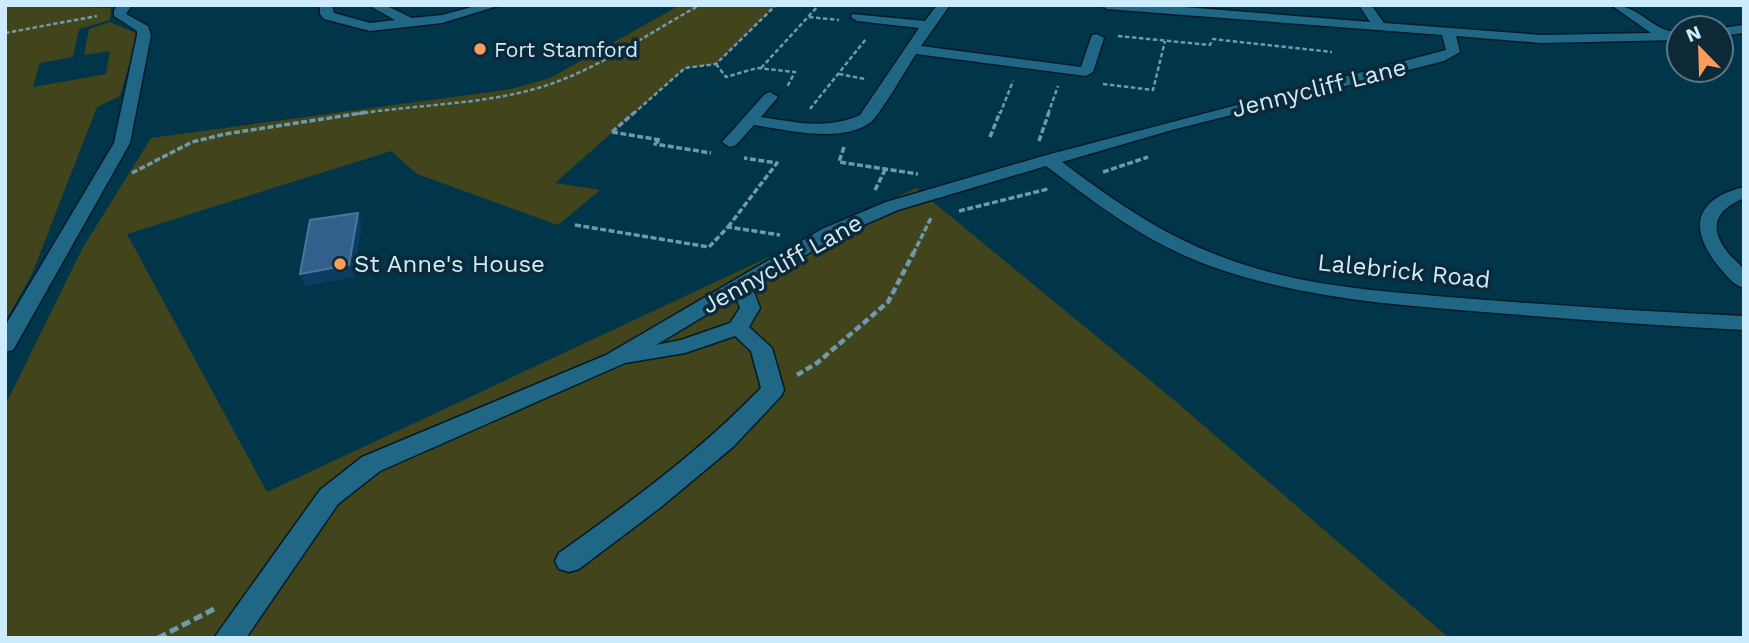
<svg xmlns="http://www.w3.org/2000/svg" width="1749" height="643" font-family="'Work Sans',sans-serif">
<rect width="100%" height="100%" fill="#00354a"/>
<g fill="#42451c">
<path d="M 5,5 L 111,8 L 110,20 L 79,29 L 73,57 L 40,63 L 33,87 L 106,74 L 110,51 L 84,55 L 89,29 L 110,22 L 138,34 L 120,96 L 97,107 L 32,274 L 5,322 Z"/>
<path d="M 680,5 L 776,5 L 716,64 L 684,69 L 555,183 L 600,190 L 558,225 L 417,174 L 391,151 L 127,234 L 267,492 L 916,188 L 1174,400 L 1449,638 L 5,638 L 5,406 L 82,249 L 151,138 L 511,89 L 550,78 Z"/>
</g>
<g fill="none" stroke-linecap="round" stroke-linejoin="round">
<g stroke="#001b28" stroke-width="3">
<g id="minor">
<path d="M 118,5 L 132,5 L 126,14 L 148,26 L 151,35 L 130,143 L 16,345 L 13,350 L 5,352 L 5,326 L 114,143 L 137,35 L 137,31 L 114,16 L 114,10 Z"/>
<path d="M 320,5 L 332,5 L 334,13 L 370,23 L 395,20 L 368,5 L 385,5 L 412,18 L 442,15 L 479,5 L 501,5 L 442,23 L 370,31 L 324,19 L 320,14 Z"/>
<path d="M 937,5 L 950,5 L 921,46 L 1081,67 L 1092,35 L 1097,34 L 1104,38 L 1093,72 L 1086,76 L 916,54 C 907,68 881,113 871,122 C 842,144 786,130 754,125 L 736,145 L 730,147 L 722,142 L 765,94 L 770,92 L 778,97 L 761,117 C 795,122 828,130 860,115 L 919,28 L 857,21 L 851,17 L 852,14 L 925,21 Z"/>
<path d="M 1101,5 L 1159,5 L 1370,22 L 1359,5 L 1371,5 L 1384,23 L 1541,35 L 1651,33 L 1611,5 C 1641,5 1653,33 1679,32 L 1679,40 L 1541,43 L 1456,36 L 1460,52 L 1444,61 L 1172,130 L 1062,162 C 1114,201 1162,235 1225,258 C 1304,288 1391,292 1474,299 C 1564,306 1654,312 1744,316 L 1744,330 C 1657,326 1571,319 1484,312 C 1392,305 1301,298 1213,267 C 1150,245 1099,206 1046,166 L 898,210 L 836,237 L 752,287 L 760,308 L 749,327 L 772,348 L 784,390 L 781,396 L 734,446 L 661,507 L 579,569 L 569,572 L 559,569 L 555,561 L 559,553 C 632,501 698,453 761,388 L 751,351 L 735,336 L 685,353 L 625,363 L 380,471 L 338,504 L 246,638 L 214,638 L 320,490 L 362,457 L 606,355 L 822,229 L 886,202 L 1043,156 L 1446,50 L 1442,35 L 1107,9 ZM 736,297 L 740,308 L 730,323 L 681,340 L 656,345 Z"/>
<path d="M 1744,25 L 1744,33 L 1721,36 L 1721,28 Z"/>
<path d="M 1744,187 L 1744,198 C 1714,211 1708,228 1729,254 C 1733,259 1742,265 1744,271 C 1745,275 1744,283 1744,288 C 1733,285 1726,275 1719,267 C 1688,229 1694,199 1744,187 Z"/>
</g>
</g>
<g stroke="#6f99ac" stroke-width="2.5" stroke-dasharray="4.5 2.5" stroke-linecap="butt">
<path d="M 809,17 L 839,20"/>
<path d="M 5,33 L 97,16"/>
<path d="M 1118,36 L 1210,45 L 1213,39 L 1332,52"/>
<path d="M 716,64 L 726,77 L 757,68 L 795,72 L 787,87"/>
<path d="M 761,68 L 819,5"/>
<path d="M 839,74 L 865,79"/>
<path d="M 1103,84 L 1153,90 L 1165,41"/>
<path d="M 810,109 L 866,39"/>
<path d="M 357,114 C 413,105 471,105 527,91 C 589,76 645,35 700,5"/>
<path d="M 633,114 L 685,68 L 716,64 L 776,5"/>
<path d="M 1000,114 L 1013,81"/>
<path d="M 1048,114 L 1058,86"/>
</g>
<g stroke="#6f99ac" stroke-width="3.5" stroke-dasharray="6 2.5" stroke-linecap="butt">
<path d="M 612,132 L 660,140 L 655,144 L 711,153"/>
<path d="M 612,132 L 635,112"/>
<path d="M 990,137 L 1000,112"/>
<path d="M 1039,141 L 1049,112"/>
<path d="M 844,147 L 839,162 L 918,174"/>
<path d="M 1103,172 L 1148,157"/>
<path d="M 132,173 L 192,142 L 225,134 L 368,112"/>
<path d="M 875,190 L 885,170"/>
<path d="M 959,211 L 1048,189"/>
<path d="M 575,225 L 709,247 L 728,227 L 780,235"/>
<path d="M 728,227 L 777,163 L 744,158"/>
<path d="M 913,254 L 931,218"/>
</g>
<path stroke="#6f99ac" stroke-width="4.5" stroke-dasharray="7 3.5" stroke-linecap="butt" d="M 797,375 L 817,363 L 888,302 L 914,252"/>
<path stroke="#6f99ac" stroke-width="5" stroke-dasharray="9 4.5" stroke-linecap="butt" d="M 158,638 L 214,609"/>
<use href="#minor" fill="#206685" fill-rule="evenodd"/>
</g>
<path fill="#0b3d63" d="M 358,213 L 362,224 L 354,277 L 305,286 L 300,274 Z"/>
<path fill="#32608b" stroke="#4a769d" stroke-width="2" d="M 358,213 L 349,265 L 300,274 L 310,220 Z"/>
<g fill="#ff9b5b" stroke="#0d2937" stroke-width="2.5">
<circle cx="480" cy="49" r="7"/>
<circle cx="340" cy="264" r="7"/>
</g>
<g text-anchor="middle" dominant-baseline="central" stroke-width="7" stroke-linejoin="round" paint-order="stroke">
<g font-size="21" fill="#ccecfe" stroke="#0d2937" text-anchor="start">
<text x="494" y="49">Fort Stamford</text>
</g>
<g font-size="24" fill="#ccecfe" stroke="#0d2937">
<text transform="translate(1319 88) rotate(-14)">Jennycliff Lane</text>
<text transform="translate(782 264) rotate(-29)">Jennycliff Lane</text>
<text transform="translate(1404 271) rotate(6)">Lalebrick Road</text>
</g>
<g font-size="24" fill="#ccecfe" stroke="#0d2937" text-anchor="start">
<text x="354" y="264">St Anne's House</text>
</g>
</g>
<rect width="1749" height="643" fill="none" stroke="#ccecfe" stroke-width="14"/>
<g transform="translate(1700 49) rotate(337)"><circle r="33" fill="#0d2937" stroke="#597787" stroke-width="2"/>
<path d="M0-5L12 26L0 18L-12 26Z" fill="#ff9b5b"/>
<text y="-10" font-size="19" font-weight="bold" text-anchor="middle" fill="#ccecfe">N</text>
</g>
</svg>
